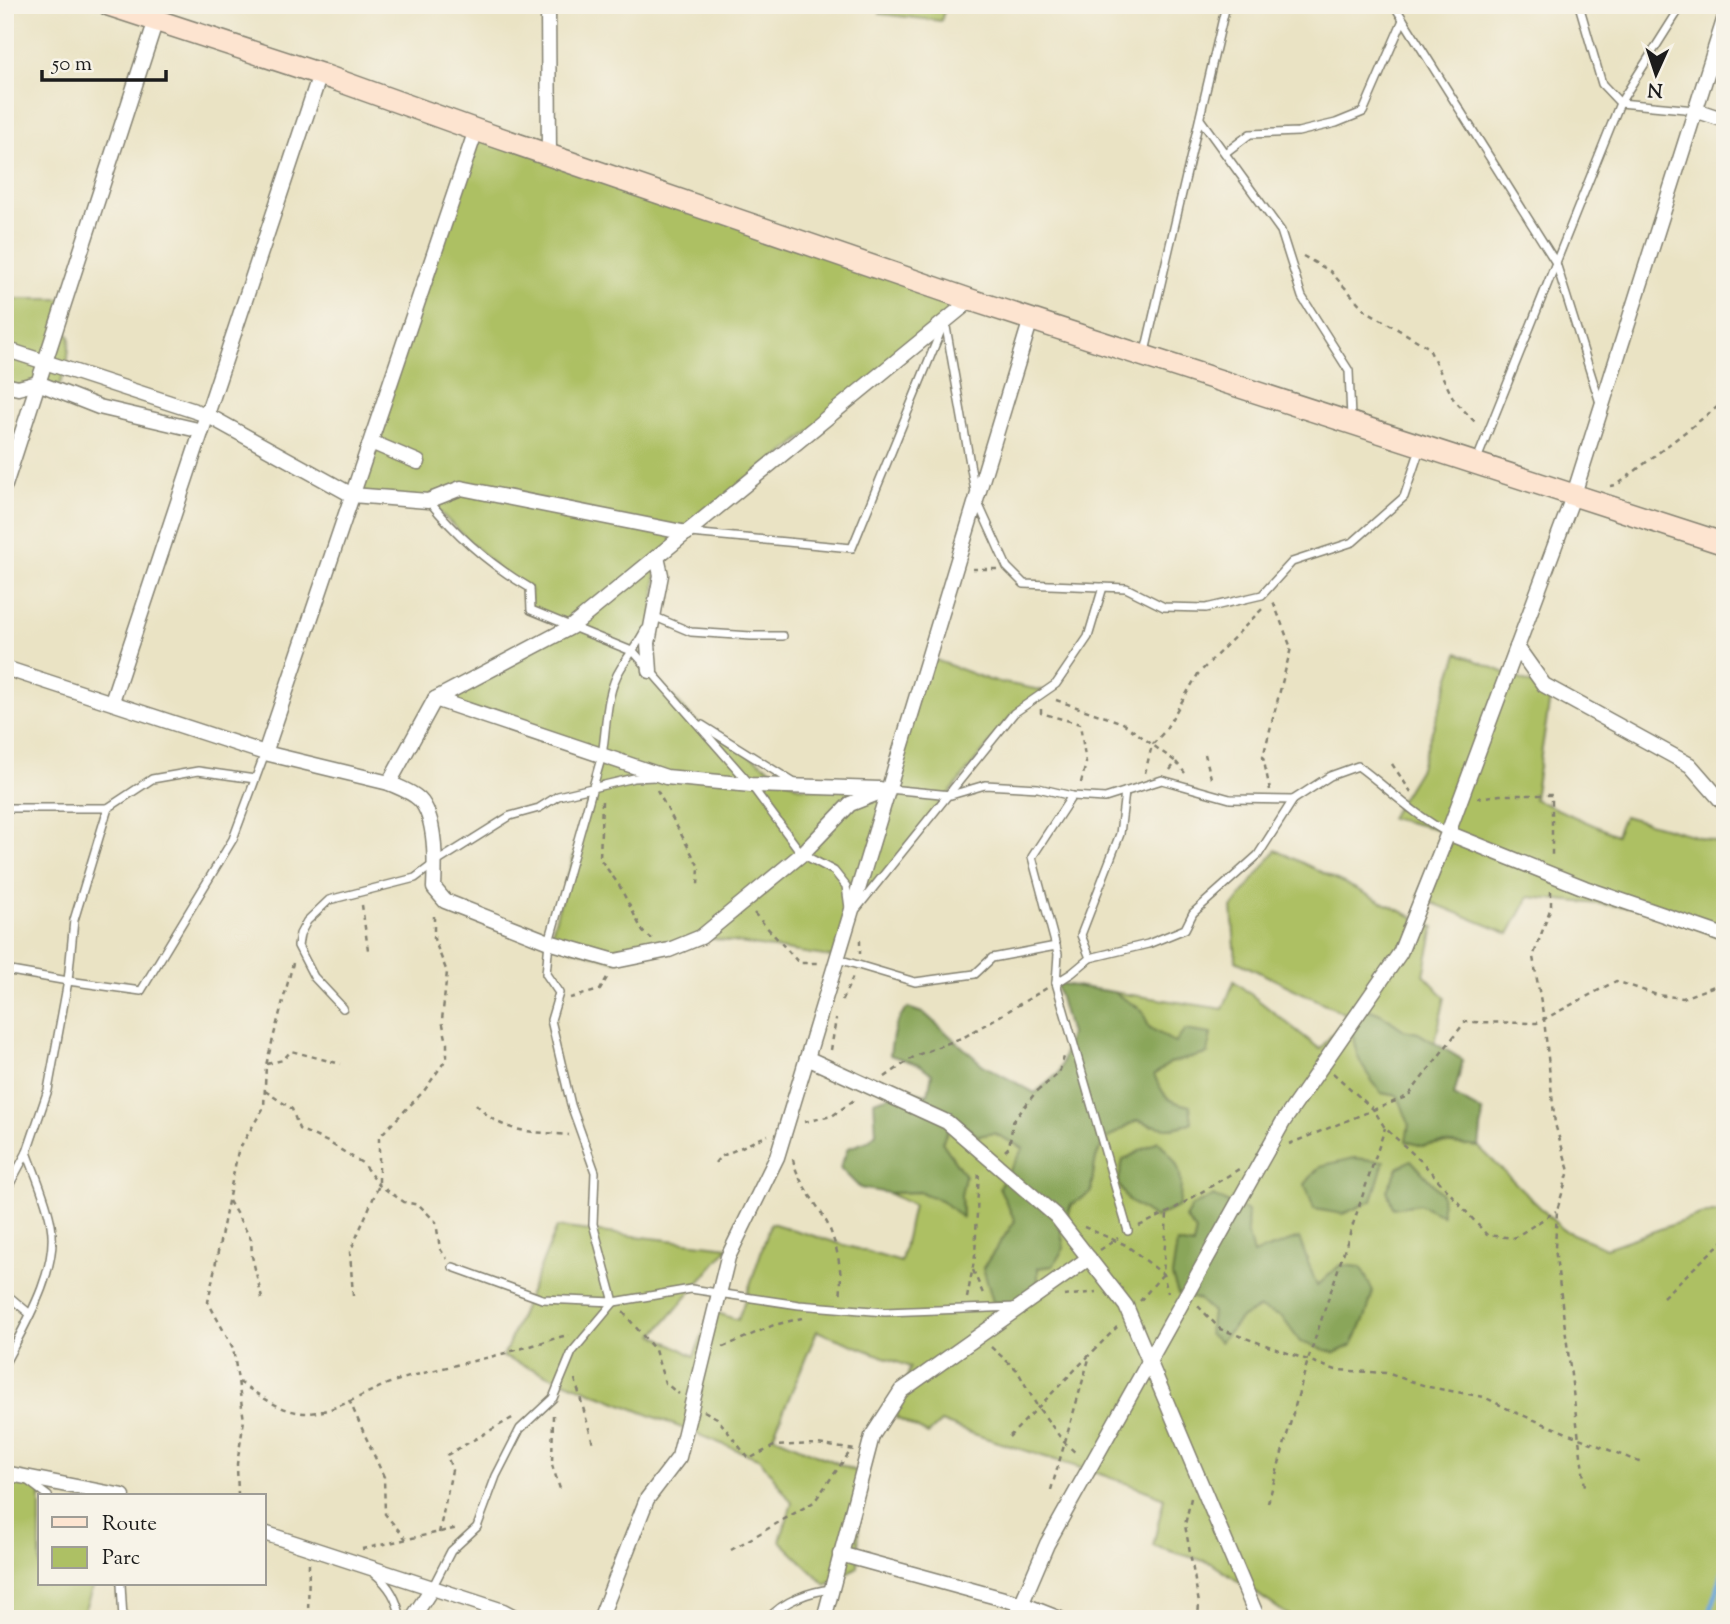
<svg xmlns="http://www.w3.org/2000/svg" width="1730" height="1624" font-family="'Sorts Mill Goudy',serif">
<rect width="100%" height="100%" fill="#f7f3e8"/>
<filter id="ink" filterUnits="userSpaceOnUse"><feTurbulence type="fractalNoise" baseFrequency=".0143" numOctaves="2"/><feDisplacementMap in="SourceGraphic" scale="14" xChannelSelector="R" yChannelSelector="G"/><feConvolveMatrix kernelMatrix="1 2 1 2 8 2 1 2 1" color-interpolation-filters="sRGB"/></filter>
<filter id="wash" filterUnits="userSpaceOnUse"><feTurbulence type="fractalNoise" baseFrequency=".00686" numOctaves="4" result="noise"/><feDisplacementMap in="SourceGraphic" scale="28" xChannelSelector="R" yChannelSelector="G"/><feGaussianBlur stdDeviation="1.57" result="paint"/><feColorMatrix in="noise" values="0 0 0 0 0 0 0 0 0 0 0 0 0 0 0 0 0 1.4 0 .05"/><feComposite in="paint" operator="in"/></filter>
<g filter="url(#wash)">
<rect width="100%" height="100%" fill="#eae3c4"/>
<g fill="#adc064" stroke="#646e40" stroke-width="2">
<path d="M 883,5 L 946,5 L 941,21 L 880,14 Z"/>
<path d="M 476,130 L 971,300 L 657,557 L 650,671 L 693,719 L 799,787 L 888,789 L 928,657 L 989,680 L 1046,691 L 1014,713 L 850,917 L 837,958 L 701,937 L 615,961 L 549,942 L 602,756 L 435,699 L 570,627 L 531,610 L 529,588 L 500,571 L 428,501 L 352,495 Z"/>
<path d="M 16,299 L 66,299 L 58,322 L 70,337 L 67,368 L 57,390 L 5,385 L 5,302 Z"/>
<path d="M 1458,653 L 1551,692 L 1534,799 L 1616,835 L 1624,816 L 1720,843 L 1725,836 L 1725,939 L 1650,909 L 1529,897 L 1509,934 L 1418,897 L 1450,832 L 1390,818 L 1419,770 Z"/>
<path d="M 1276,850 L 1434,927 L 1424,975 L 1445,997 L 1435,1043 L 1418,1033 L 1404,1030 L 1381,1014 C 1391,1062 1396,1104 1422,1146 L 1443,1143 L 1479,1147 L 1563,1230 L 1606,1248 L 1700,1215 L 1725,1211 L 1725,1619 L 1294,1619 L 1211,1563 L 1153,1546 L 1164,1498 C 1092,1467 1014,1451 941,1422 L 928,1434 L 896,1418 L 910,1367 L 817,1331 L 773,1436 L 860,1473 L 858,1567 L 826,1585 L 780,1541 L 792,1503 L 760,1459 L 503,1357 L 557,1227 L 729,1247 L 654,1335 L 694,1356 L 712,1311 L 738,1320 L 771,1223 L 901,1262 L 913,1205 L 888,1193 L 920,1192 L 943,1201 L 962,1216 L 961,1195 L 965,1176 L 942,1142 L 954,1117 L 978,1136 L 994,1133 L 1023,1148 L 1014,1165 L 1015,1221 L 983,1268 L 1038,1268 L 1061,1232 L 1072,1205 L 1091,1192 C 1096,1147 1096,1142 1138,1120 L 1153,1126 L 1172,1102 L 1163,1093 L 1153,1075 L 1170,1063 L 1207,1054 C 1187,1048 1167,1041 1150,1028 C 1136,1017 1127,1002 1113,992 L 1223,1009 L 1234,981 L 1320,1049 L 1348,1015 L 1236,961 L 1232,908 Z"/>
<path d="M 5,1472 L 54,1496 L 40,1496 L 40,1584 L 94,1584 L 81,1619 L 5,1619 Z"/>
</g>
<g fill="#8aa65a" stroke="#53613b" stroke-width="2">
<path d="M 1056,983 L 1113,992 L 1142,1010 L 1149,1027 L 1175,1043 L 1185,1030 L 1211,1034 L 1207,1054 L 1170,1063 L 1154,1075 C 1165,1097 1165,1101 1190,1106 L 1192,1122 C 1171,1132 1159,1128 1138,1120 C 1096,1142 1096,1148 1091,1192 L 1071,1205 L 1061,1232 L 1064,1248 L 1053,1266 L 1038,1268 L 1038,1284 L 1024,1304 L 993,1302 L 983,1268 L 1015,1221 L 999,1187 L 1023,1148 L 994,1133 L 978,1136 L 954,1117 L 942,1142 L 965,1176 L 961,1195 L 962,1218 L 943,1201 L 920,1192 L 888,1193 L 860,1188 L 840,1168 L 848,1148 L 868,1141 L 876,1133 L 874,1101 L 908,1090 L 928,1094 L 932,1074 L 920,1065 L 890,1055 C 892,1037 894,1021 908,1008 L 925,1014 L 983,1065 L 1035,1093 L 1059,1073 L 1070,1034 Z"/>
<path d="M 1363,1007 L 1381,1014 L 1404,1030 L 1418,1033 L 1463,1060 L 1454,1096 L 1483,1112 L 1479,1147 L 1443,1143 L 1422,1146 L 1406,1141 L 1409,1124 L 1398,1096 L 1381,1093 C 1360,1065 1355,1058 1351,1023 Z"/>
<path d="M 1158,1141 C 1181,1164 1184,1175 1179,1206 L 1155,1218 L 1128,1200 L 1118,1184 L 1123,1160 Z"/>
<path d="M 1354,1158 L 1384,1161 L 1372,1201 L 1343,1214 L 1314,1209 L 1305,1184 L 1320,1166 Z"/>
<path d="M 1411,1160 L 1441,1193 L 1442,1215 L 1419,1204 L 1393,1208 L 1387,1190 L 1398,1168 Z"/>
<path d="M 1213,1196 L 1248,1211 L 1247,1231 L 1253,1254 L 1299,1238 L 1317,1286 L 1340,1265 L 1361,1267 L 1373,1291 L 1366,1316 L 1352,1345 L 1335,1353 L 1300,1342 L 1282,1317 L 1259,1308 L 1242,1317 L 1220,1342 L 1209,1334 L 1212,1312 L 1199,1300 L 1178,1294 L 1172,1276 L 1177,1243 L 1193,1246 L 1196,1231 L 1185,1218 L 1192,1206 Z"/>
</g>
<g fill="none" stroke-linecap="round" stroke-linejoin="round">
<path stroke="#67a5d9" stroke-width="5" d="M 1708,1619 L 1725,1565"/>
</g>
</g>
<g filter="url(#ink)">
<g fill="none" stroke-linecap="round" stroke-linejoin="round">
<g stroke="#838070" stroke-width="10">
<g id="lane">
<path d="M 1394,5 L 1556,263 L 1600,403"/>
<path d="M 1579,5 L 1602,84 L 1620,103 L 1695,110"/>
<path d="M 1200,119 L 1281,231 L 1302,297 L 1349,371 L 1351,418"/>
<path d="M 1225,153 L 1250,134 L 1298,132 L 1336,123 L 1363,112 L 1403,20"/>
<path d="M 945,321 L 975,492"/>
<path d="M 1145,352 L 1226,5"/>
<path d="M 1476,462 L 1620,103 L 1682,5"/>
<path d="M 429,501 C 458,537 490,565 530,588 L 531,610 L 634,652 L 751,785 L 802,854 L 834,871 L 846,886 L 849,908"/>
<path d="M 978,503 L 1007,567 L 1024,584 L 1126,588 L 1164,607 L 1206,608 L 1262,595 L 1292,562 L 1353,542 L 1404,497 L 1420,449"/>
<path d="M 690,533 L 852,548 L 942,328"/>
<path d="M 653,616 L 691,632 L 751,636 L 783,636"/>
<path d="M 702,725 L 796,784"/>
<path d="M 889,789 L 951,795 L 985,785 L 1038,788 L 1072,796 L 1105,798 L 1162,780 L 1230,799 L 1293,800 L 1330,776 L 1358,766 C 1389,789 1414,815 1448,833"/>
<path d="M 1072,796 L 1032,857 L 1058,954 L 1056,983 L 1128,1231"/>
<path d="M 5,808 L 108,808"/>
<path d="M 857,908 L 1014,713 L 1056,684 L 1088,637 L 1103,587"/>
<path d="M 1090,958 L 1081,935 L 1120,834 L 1125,792"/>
<path d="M 838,959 L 915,982 L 975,974 L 992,958 L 1056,946"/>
<path d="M 5,970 L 68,981 L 141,991 L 233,839 L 265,753"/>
<path d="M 1056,983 L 1072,973 L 1090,958 L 1148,944 L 1185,929 L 1193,913 L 1258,855 L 1293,800"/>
<path d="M 343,1008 L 314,977 L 298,946 L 300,934 L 307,921 L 329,900 L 415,878 L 435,863 L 510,816 L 539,808 L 558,796 L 634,778 L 655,777"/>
<path d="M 5,1193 L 27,1152 L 48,1090 L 68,981 L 74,920 L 108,808 L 152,779 L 198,771 L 255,779"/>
<path d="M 453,1267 L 542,1299 L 614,1302 L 593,1224 L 595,1172 L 571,1105 L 551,1020 L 559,993 L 546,974 L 549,942 L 602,755 C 607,727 605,693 621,668 C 629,655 638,644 645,630"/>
<path d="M 5,1293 L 30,1314"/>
<path d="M 5,1363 C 25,1325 59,1269 51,1225 C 47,1200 35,1175 27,1152"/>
<path d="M 28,1481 L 48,1496"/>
<path d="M 374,1573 C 390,1586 397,1599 401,1619"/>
<path d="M 121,1584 L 123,1619"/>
<path d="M 432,1588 L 451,1551 L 477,1527 L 496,1476 L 520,1429 L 553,1398 L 572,1352 L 614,1302 L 691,1289 L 799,1305 L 885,1312 L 1016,1307"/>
<path d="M 768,1619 C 783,1601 810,1591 832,1589"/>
</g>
</g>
<g stroke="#838070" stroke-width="17">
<g id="street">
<path d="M 548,5 L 549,155"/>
<path d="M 1695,110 L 1725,120"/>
<path d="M 5,349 L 207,415 L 352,495 L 428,501 L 461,488 L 687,533"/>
<path d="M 5,385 L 18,388 L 38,383 L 99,407 L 202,431"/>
<path d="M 371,442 L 418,462"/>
<path d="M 5,485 L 156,20"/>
<path d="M 1517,647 L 1544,685 L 1690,765 L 1725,805"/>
<path d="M 5,668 L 265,753 L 389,783 L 435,699 L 571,627 L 971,300"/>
<path d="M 650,671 L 648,643 L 661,575 L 657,557"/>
<path d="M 435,699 L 666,777 L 751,785 L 880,789"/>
<path d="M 112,701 L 320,74"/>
<path d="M 265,753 L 476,130"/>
<path d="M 389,783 C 398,787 412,792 419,799 C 437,817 435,865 434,888 L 445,901 L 549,942 L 615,961 L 669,950 L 701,937 L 802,854 L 850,804 L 888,789"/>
<path d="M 1448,833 L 1585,888 L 1725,936"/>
<path d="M 807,1058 L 947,1122 L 1056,1216 L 1126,1306 L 1258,1619"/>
<path d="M 5,1473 L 123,1496"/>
<path d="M 264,1533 L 503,1611 L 518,1619"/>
<path d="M 840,1554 L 1022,1604 L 1060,1619"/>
<path d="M 412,1619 L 432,1588"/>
<path d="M 600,1619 L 647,1499 L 679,1457 L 728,1257 L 777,1157 L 1031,319"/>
<path d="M 824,1619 L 872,1436 L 901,1391 L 1089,1258"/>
<path d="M 1015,1619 L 1047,1544 L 1283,1122 L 1400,953 L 1448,833 L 1574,494 L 1725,17"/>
</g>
</g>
<g stroke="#838070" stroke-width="24">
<path id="secondary" d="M 109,5 L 320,74 L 476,130 L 971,300 L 1725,544"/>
</g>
<g stroke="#838070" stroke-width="2.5" stroke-dasharray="5 5" stroke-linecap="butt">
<path d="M 1303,256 L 1330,271 L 1365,310 L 1428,347 L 1454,400 L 1477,424"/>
<path d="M 1610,486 L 1617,485 L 1725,401"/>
<path d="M 972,569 L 997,569"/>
<path d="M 1056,700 L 1123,723 L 1176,762"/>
<path d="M 1041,709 L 1041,713 L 1080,724 L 1086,763 L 1081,783"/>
<path d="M 1205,754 L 1212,782"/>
<path d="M 1392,764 L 1411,792"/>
<path d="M 1170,770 L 1176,762 L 1185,773"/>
<path d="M 1145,773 L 1152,745 L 1164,732 L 1198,674 L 1263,608"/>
<path d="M 657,790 L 699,867 L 698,885"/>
<path d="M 1270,790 L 1263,757 L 1291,648 L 1273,601"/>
<path d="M 1477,798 L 1500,795 L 1552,795 L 1552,857"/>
<path d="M 602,801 L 600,859 L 619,885 L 643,932 L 652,939"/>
<path d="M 1551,891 L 1551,907 L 1533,957 L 1544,1019 L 1555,1124 L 1569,1171 L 1557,1210 L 1555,1248 L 1585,1487"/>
<path d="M 362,905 L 368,950"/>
<path d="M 754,913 L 799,963 L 819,963"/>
<path d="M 860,940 L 860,954"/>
<path d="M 570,998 L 600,990 L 609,974"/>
<path d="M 842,1000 L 853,977"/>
<path d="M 831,1050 L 836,1019"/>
<path d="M 267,1064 L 283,1060 L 291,1051 L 341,1064"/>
<path d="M 1333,1073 L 1374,1110 L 1385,1128 L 1422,1162 L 1487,1235 L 1514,1238 L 1556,1211"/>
<path d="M 885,1077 L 915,1056 L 966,1036 L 1047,988"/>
<path d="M 265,1091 L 292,1109 L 299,1129 L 328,1142 L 362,1163 L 379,1185 L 404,1202 L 419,1205 L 436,1222 L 440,1249 L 447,1259"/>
<path d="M 476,1104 C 503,1135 531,1131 569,1135"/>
<path d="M 804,1122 L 832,1116 L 857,1098"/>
<path d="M 1289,1144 L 1408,1096 L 1465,1022 L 1537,1023 L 1616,981 L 1657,995 L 1683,998 L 1725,982"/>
<path d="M 1005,1151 L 1009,1147 L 1013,1122 L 1035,1093 L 1059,1073 L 1064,1057"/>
<path d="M 793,1159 C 798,1185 818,1203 829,1227 C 838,1249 843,1275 840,1298"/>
<path d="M 715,1163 L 720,1157 L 768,1135"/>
<path d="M 229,1201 L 251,1239 L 252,1256 L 263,1303"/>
<path d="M 1139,1226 L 1169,1212 L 1239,1169"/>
<path d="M 1084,1227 L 1126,1245 L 1163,1274 L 1168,1293"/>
<path d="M 1100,1250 L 1118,1238"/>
<path d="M 973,1270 L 984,1296"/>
<path d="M 353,1296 L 350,1252 L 379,1185 L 379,1137 L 424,1091 L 447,1058 L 447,1043 L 442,1020 L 447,972 L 434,939 L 434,912"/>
<path d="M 1064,1296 L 1096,1292"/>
<path d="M 1663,1297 L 1725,1239"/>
<path d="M 967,1298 L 975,1256 L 979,1169"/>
<path d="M 1140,1301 L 1163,1274 L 1167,1215"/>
<path d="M 1198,1306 L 1220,1329 L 1336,1370 L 1386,1373 L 1429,1387 L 1484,1397 L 1512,1411 L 1644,1464"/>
<path d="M 623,1312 L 655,1350 L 665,1383 L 679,1394"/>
<path d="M 723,1347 L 774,1325 L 802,1318"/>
<path d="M 991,1347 L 1017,1370 L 1037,1406 L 1063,1441 L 1078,1455"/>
<path d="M 575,1379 L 593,1443"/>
<path d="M 239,1382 C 260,1395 281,1413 307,1413 C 336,1413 366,1391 393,1382 C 435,1368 480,1361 523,1348 C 539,1344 553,1338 569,1335"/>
<path d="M 349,1400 L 384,1477 L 385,1514 L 406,1539"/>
<path d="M 704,1411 L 717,1418 L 749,1459 L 774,1446 L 817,1444 L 855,1450"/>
<path d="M 553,1415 L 552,1465 L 560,1489"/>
<path d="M 1009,1437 L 1117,1327"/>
<path d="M 1051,1490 L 1089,1359"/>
<path d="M 238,1496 L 237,1464 L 244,1420 L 233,1348 L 208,1302 L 238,1151 L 264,1107 L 266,1065 L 293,963"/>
<path d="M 1191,1498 L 1185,1525 L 1199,1603 L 1198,1619"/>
<path d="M 1268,1503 L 1308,1360 L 1385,1128"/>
<path d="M 439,1533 L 452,1470 L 447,1455 L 514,1417"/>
<path d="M 362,1549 L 458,1528"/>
<path d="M 731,1550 L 814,1502 L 852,1449"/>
<path d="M 309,1563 L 308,1616 L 310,1619"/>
</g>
<use href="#lane" stroke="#fff" stroke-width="7"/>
<use href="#street" stroke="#fff" stroke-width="14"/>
<use href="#secondary" stroke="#fde4d0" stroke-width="21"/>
</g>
</g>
<rect width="1730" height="1624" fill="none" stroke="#f7f3e8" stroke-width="28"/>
<rect x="38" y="1494" width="228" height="91" fill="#f7f3e8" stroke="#9f9d96" stroke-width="2"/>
<rect x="52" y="1517" width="35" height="10" fill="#fde4d0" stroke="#9f9d96" stroke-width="2"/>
<text x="102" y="1530" font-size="21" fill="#1c1c1c">Route</text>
<rect x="52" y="1547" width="35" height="21" fill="#adc064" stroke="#9f9d96" stroke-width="2"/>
<text x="102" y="1564" font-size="21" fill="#1c1c1c">Parc</text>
<g transform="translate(1656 74) rotate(183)" stroke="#f7f3e8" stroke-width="5" paint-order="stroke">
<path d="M0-5L12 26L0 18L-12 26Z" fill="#1c1c1c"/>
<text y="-10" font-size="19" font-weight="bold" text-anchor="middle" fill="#1c1c1c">N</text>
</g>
<path d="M42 70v10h124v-10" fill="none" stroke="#1c1c1c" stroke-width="3.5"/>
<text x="52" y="70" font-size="21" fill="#1c1c1c" stroke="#f7f3e8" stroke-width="5" paint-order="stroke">50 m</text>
</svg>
